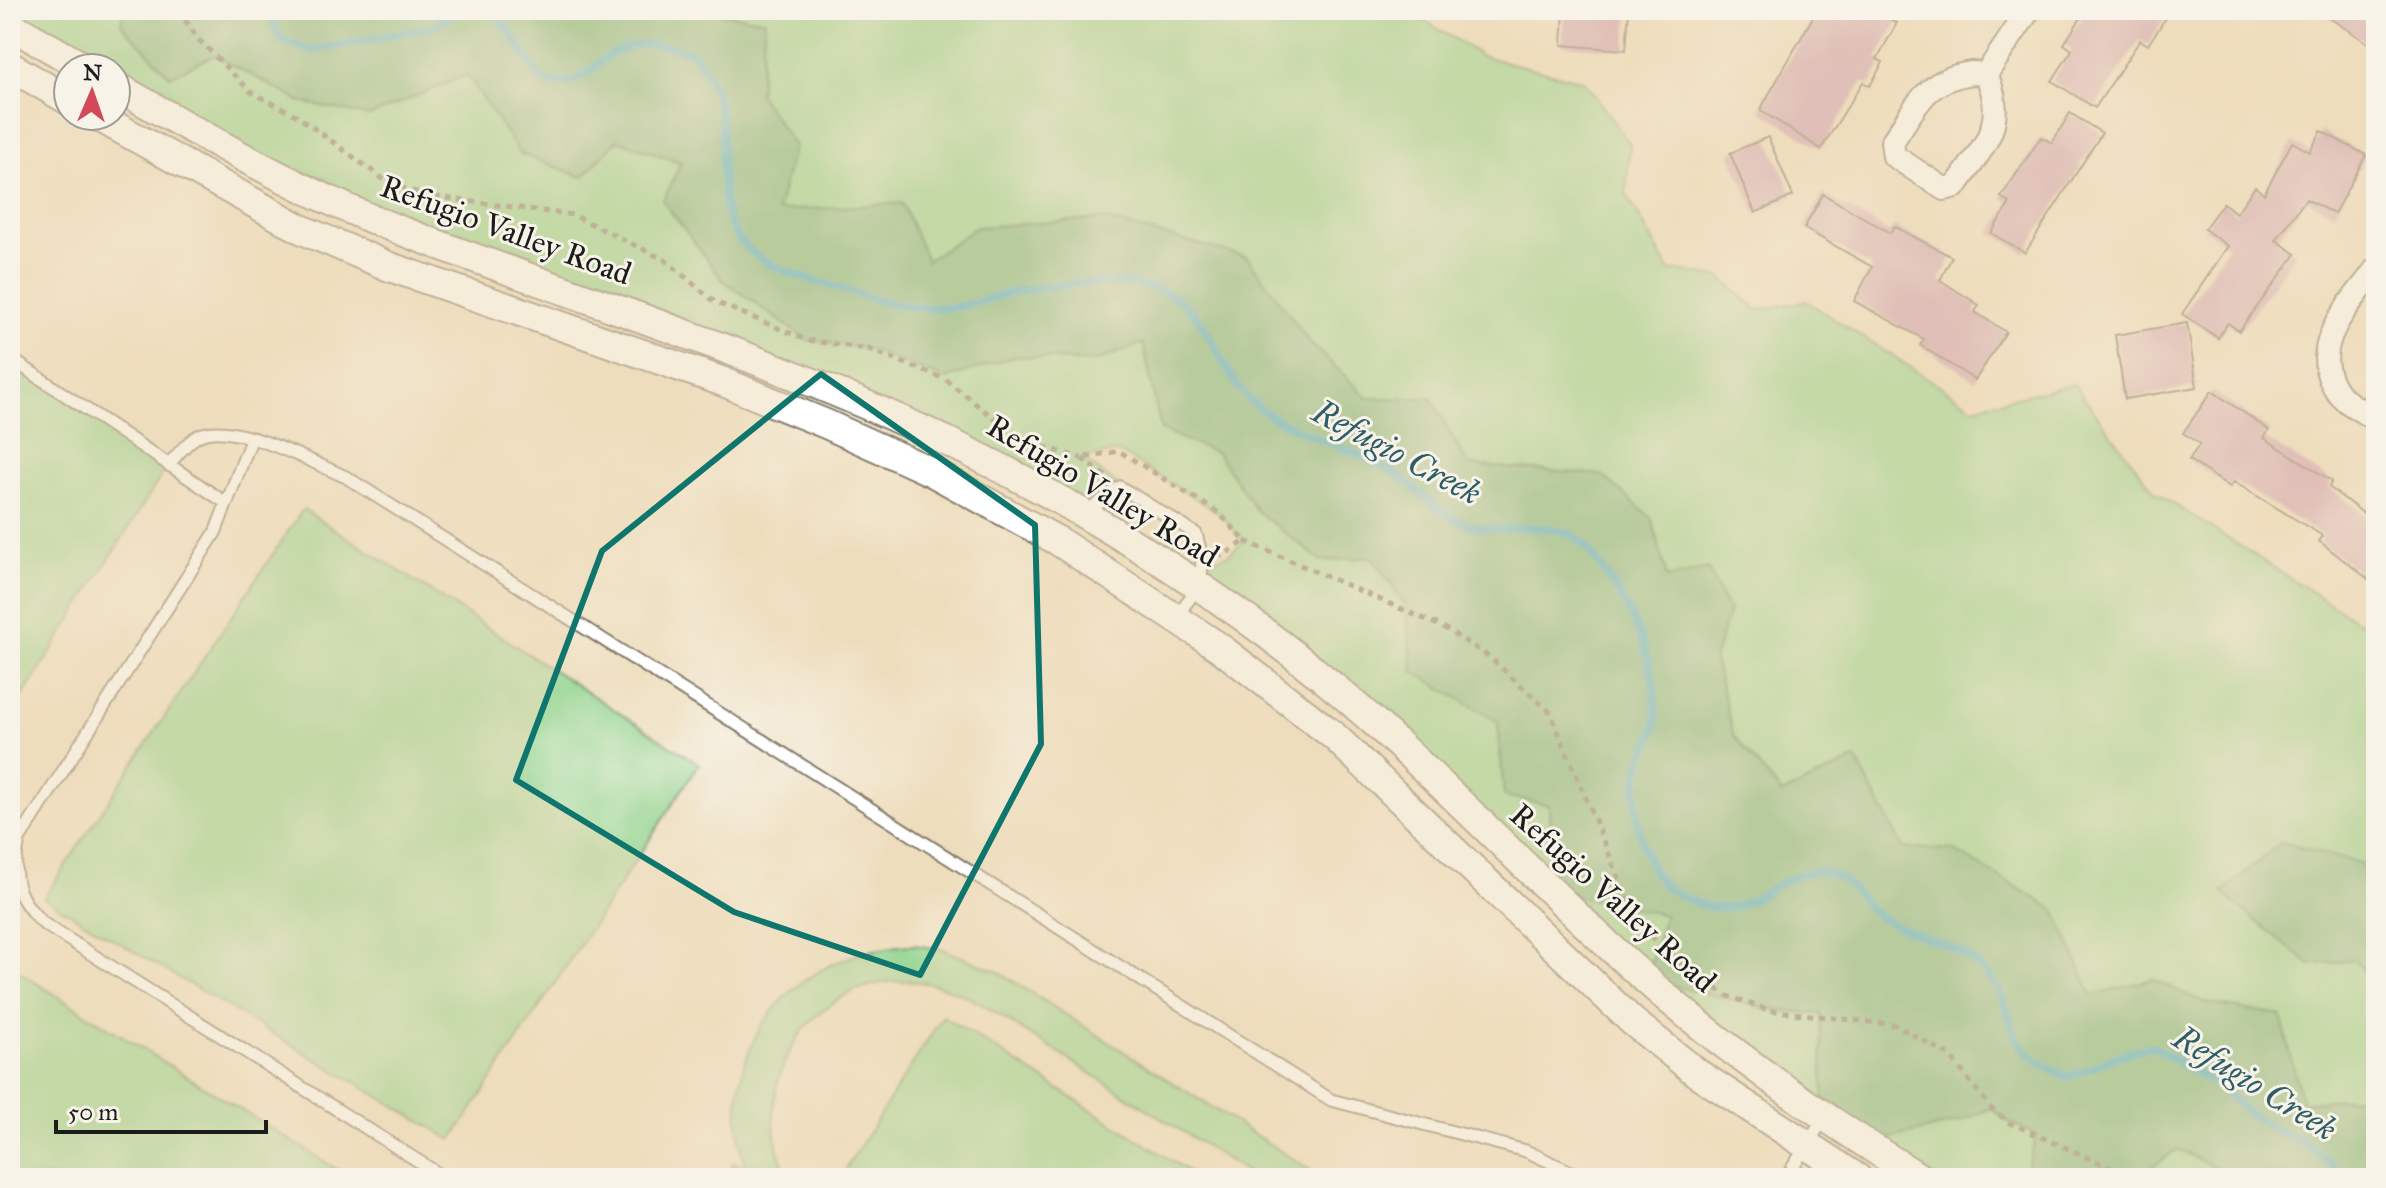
<svg xmlns="http://www.w3.org/2000/svg" width="2386" height="1188" font-family="'IM FELL Great Primer',serif">
<rect width="100%" height="100%" fill="#f7f3e8"/>
<filter id="ink" filterUnits="userSpaceOnUse"><feTurbulence type="fractalNoise" baseFrequency=".0125" numOctaves="2"/><feDisplacementMap in="SourceGraphic" scale="16" xChannelSelector="R" yChannelSelector="G"/><feConvolveMatrix kernelMatrix="1 2 1 2 8 2 1 2 1" color-interpolation-filters="sRGB"/></filter>
<filter id="wash" filterUnits="userSpaceOnUse"><feTurbulence type="fractalNoise" baseFrequency=".006" numOctaves="4" result="noise"/><feDisplacementMap in="SourceGraphic" scale="32" xChannelSelector="R" yChannelSelector="G"/><feGaussianBlur stdDeviation="1.8" result="paint"/><feColorMatrix in="noise" values="0 0 0 0 0 0 0 0 0 0 0 0 0 0 0 0 0 1.4 0 .05"/><feComposite in="paint" operator="in"/></filter>
<g filter="url(#wash)">
<rect width="100%" height="100%" fill="#eeddbc"/>
<g fill="#90d48d" stroke="#567854" stroke-width="2">
<path d="M 10,10 L 124,10 L 121,24 L 170,76 L 214,55 L 301,102 L 369,116 L 467,75 L 521,154 L 582,177 L 617,140 L 682,163 L 663,201 L 723,280 L 807,340 L 868,349 L 945,379 L 1016,356 L 1094,362 L 1143,343 L 1161,430 L 1217,453 L 1257,511 L 1321,561 L 1372,557 L 1406,606 L 1413,671 L 1498,722 L 1504,796 L 1549,805 L 1552,891 L 1665,915 L 1646,980 L 1728,996 L 1768,1010 L 1822,1014 L 1824,1117 C 1764,1073 1703,1029 1646,980 C 1497,850 1368,694 1199,588 L 1205,563 L 1229,554 L 1244,541 L 1219,513 L 1119,452 L 1082,458 L 1120,487 L 1085,514 L 940,434 L 733,349 L 397,229 L 243,158 L 116,86 L 116,68 L 85,68 L 10,25 Z"/>
<path d="M 571,10 L 631,10 L 579,19 Z"/>
<path d="M 701,10 L 1407,10 L 1482,56 L 1584,81 L 1630,144 L 1626,193 L 1669,270 L 1720,277 L 1757,310 L 1806,301 L 1973,407 L 2074,384 L 2155,492 L 2376,633 L 2376,881 L 2367,865 L 2355,960 L 2376,985 L 2376,1106 L 2369,1096 L 2302,1103 L 2280,1015 L 2205,1003 L 2153,979 L 2092,996 L 2055,910 L 1953,850 L 1903,848 L 1856,759 L 1782,794 L 1734,736 L 1714,660 L 1729,611 L 1667,579 L 1652,519 L 1602,475 L 1468,465 L 1431,398 L 1368,398 L 1310,343 L 1247,257 L 976,227 L 927,261 L 902,204 L 776,211 L 793,146 L 759,94 L 765,20 Z"/>
<path d="M 10,358 L 168,465 L 10,717 Z"/>
<path d="M 303,509 L 699,764 L 452,1140 L 44,898 Z"/>
<path d="M 913,945 L 942,949 L 997,971 L 1323,1178 L 1256,1178 L 978,1002 C 949,987 921,978 889,982 C 796,993 747,1098 789,1178 L 724,1178 L 734,1162 L 746,1169 C 711,1048 790,951 913,945 Z"/>
<path d="M 10,948 L 19,972 L 351,1178 L 10,1178 Z"/>
<path d="M 943,1016 L 1199,1178 L 840,1178 Z"/>
<path d="M 1991,1108 L 2010,1123 L 2038,1135 L 2023,1178 L 1920,1178 L 1866,1144 L 1959,1122 Z"/>
<path d="M 2178,1149 L 2236,1178 L 2136,1178 Z"/>
</g>
<g fill="#74b678" stroke="#48694a" stroke-width="2">
<path d="M 124,10 L 571,10 L 579,19 C 643,8 701,10 765,20 L 759,94 L 794,146 L 777,211 L 902,203 L 927,261 L 976,227 L 1102,219 L 1247,257 L 1310,343 L 1368,398 L 1431,398 L 1468,465 L 1602,475 L 1652,519 L 1667,578 L 1708,569 L 1729,611 L 1714,660 L 1734,736 L 1782,794 L 1856,759 L 1903,848 L 1953,850 L 2055,910 L 2092,995 L 2153,979 L 2205,1003 L 2281,1015 L 2302,1103 L 2369,1096 L 2376,1106 L 2376,1178 L 2236,1178 L 2178,1149 L 2136,1178 L 2023,1178 L 2037,1135 L 2010,1123 L 1991,1108 L 1959,1122 L 1866,1144 L 1824,1117 L 1821,1014 C 1761,1010 1705,992 1646,980 L 1665,915 L 1552,891 L 1549,805 L 1504,796 L 1498,722 L 1413,671 L 1406,606 L 1372,557 L 1321,561 L 1257,511 L 1217,453 L 1161,430 L 1143,343 L 1094,362 L 1016,356 L 945,379 L 868,349 L 807,340 L 723,280 L 663,201 L 681,162 L 617,140 L 583,177 L 520,154 L 467,75 L 369,116 L 301,102 L 214,55 L 170,76 L 121,24 Z"/>
<path d="M 2281,842 L 2367,865 L 2376,881 L 2376,985 L 2355,960 L 2310,965 L 2222,893 Z"/>
</g>
<g fill="none" stroke-linecap="round" stroke-linejoin="round">
<g stroke="#43acc3" stroke-width="8">
<path d="M 269,10 L 280,39 L 311,51 L 433,27 L 459,10"/>
<path d="M 490,10 C 504,18 531,65 543,81 C 587,90 587,64 620,50 C 644,39 669,46 693,53 C 706,71 715,85 719,107 C 728,151 711,211 744,245 C 764,267 798,276 826,284 C 868,298 911,313 956,307 C 976,304 995,296 1015,292 C 1055,285 1109,278 1148,287 C 1218,303 1210,373 1262,410 C 1300,437 1351,447 1391,471 C 1418,487 1435,512 1466,524 C 1502,537 1541,516 1576,538 C 1587,545 1594,558 1602,569 C 1635,612 1657,664 1656,720 C 1656,737 1643,751 1639,768 C 1631,802 1639,857 1663,884 C 1670,892 1680,895 1689,900 C 1752,929 1772,868 1823,872 C 1851,875 1856,899 1876,914 C 1911,939 1954,939 1983,970 C 2027,1018 1991,1044 2067,1077 C 2099,1066 2118,1053 2152,1046 L 2220,1087 L 2247,1112 L 2274,1130 L 2303,1142 L 2333,1166 L 2355,1178"/>
</g>
</g>
<g id="blocks">
<g fill="#cd9bb1">
<path d="M 1564,10 L 1629,10 L 1626,50 L 1562,45 Z"/>
<path d="M 1817,10 L 1872,10 L 1897,23 L 1877,59 L 1883,62 L 1870,86 L 1863,82 L 1821,149 L 1760,110 Z"/>
<path d="M 2086,10 L 2171,10 L 2148,45 L 2140,40 L 2095,108 L 2052,81 L 2072,50 L 2064,44 Z"/>
<path d="M 2317,10 L 2376,10 L 2376,48 Z"/>
<path d="M 2070,113 L 2102,133 L 2025,253 L 1991,233 L 2010,203 L 2001,197 L 2041,137 L 2052,143 Z"/>
<path d="M 2321,131 L 2366,155 L 2334,214 L 2306,199 L 2276,240 L 2296,254 L 2239,331 L 2228,323 L 2218,338 L 2182,314 L 2228,246 L 2204,229 L 2223,203 L 2236,213 L 2255,187 L 2264,194 L 2292,142 L 2310,152 Z"/>
<path d="M 1768,137 L 1793,196 L 1755,213 L 1730,153 Z"/>
<path d="M 1823,194 L 1890,233 L 1894,226 L 1952,257 L 1940,280 L 1979,305 L 1975,312 L 2006,332 L 1975,380 L 1920,345 L 1924,339 L 1854,301 L 1872,267 L 1804,228 Z"/>
<path d="M 2187,323 L 2197,387 L 2125,399 L 2115,335 Z"/>
<path d="M 2212,391 L 2269,430 L 2264,438 L 2332,481 L 2329,487 L 2376,523 L 2376,585 L 2319,541 L 2323,536 L 2234,482 L 2230,487 L 2189,460 L 2200,444 L 2183,433 Z"/>
</g>
</g>
</g>
<g filter="url(#ink)">
<use href="#blocks" fill-opacity="0" stroke="#857c6c" stroke-width="2"/>
<g fill="none" stroke-linecap="round" stroke-linejoin="round">
<g stroke="#857c6c" stroke-width="15">
<g id="service">
<path d="M 10,358 L 226,503"/>
<path d="M 251,440 L 215,533 L 19,840 C 11,878 15,897 44,924 L 445,1178"/>
<path d="M 168,465 C 177,456 188,440 200,435 C 233,420 314,463 346,477 L 1331,1100 L 1526,1151 L 1584,1178"/>
<path d="M 1087,512 L 1120,487 L 1196,534 C 1208,575 1202,584 1176,616"/>
<path d="M 1786,1178 L 1824,1118"/>
</g>
</g>
<g stroke="#857c6c" stroke-width="26">
<g id="minor">
<path d="M 1972,73 L 1986,74 C 2009,124 1983,146 1956,186 L 1944,189 L 1894,156 L 1892,142 C 1917,106 1925,79 1972,73 Z"/>
<path d="M 1986,74 L 2029,10"/>
<path d="M 2376,269 C 2351,304 2306,345 2336,390 C 2343,402 2364,412 2376,420"/>
</g>
</g>
<g stroke="#857c6c" stroke-width="32">
<g id="tertiary">
<path d="M 10,25 L 85,68"/>
<path d="M 10,66 L 68,100"/>
<path d="M 116,86 C 209,139 302,193 402,231 C 633,319 870,387 1084,514 C 1185,573 1284,641 1371,719 C 1464,803 1550,894 1643,977 C 1728,1053 1824,1118 1920,1178"/>
<path d="M 97,116 L 303,230 L 390,267 L 721,381 L 826,424 L 932,472 L 1058,541 L 1219,647 L 1334,736 L 1633,1022 L 1697,1073 L 1857,1178"/>
</g>
</g>
<g stroke="#857c6c" stroke-width="5" stroke-dasharray="6 6" stroke-linecap="butt">
<path d="M 178,10 L 199,40 L 251,92 L 296,115 L 390,184 L 429,196 L 573,215 L 665,260 L 715,302 L 807,340 L 868,349 L 945,379 L 1021,440 L 1081,458"/>
<path d="M 1106,476 L 1081,458 L 1119,451 L 1219,513 L 1245,541 L 1221,557"/>
<path d="M 1245,541 L 1443,627 L 1488,656 L 1550,712 L 1636,919 L 1666,954 L 1728,996 L 1768,1010 L 1895,1025 L 1949,1055 L 1991,1108 L 2010,1123 L 2134,1178"/>
</g>
<use href="#service" stroke="#fff" stroke-width="11"/>
<use href="#minor" stroke="#fff" stroke-width="22"/>
<use href="#tertiary" stroke="#fff" stroke-width="28"/>
</g>
</g>
<path d="M0 0H2386V1188H0ZM 821,374 L 1035,525 L 1041,744 L 920,975 L 734,912 L 516,780 L 602,551 Z" fill="#eeddbc" fill-opacity=".55" fill-rule="evenodd"/>
<path fill="none" stroke="#0f766e" stroke-width="6" stroke-linejoin="round" d="M 821,374 L 1035,525 L 1041,744 L 920,975 L 734,912 L 516,780 L 602,551 Z"/>
<g text-anchor="middle" dominant-baseline="central" stroke-width="6" stroke-linejoin="round" paint-order="stroke">
<g font-size="32" fill="#1c1c1c" stroke="#f7f3e8">
<text transform="translate(506 230) rotate(20)">Refugio Valley Road</text>
<text transform="translate(1103 491) rotate(31)">Refugio Valley Road</text>
<text transform="translate(1613 898) rotate(42)">Refugio Valley Road</text>
</g>
<g font-size="34" font-style="italic" fill="#2e5d67" stroke="#f7f3e8">
<text transform="translate(1397 452) rotate(28)">Refugio Creek</text>
<text transform="translate(2255 1083) rotate(32)">Refugio Creek</text>
</g>
</g>
<rect width="2386" height="1188" fill="none" stroke="#f7f3e8" stroke-width="40"/>
<g transform="translate(92 92) rotate(2)"><circle r="38" fill="#f7f3e8" stroke="#9f9d96" stroke-width="2"/>
<path d="M0-6L14 30L0 20L-14 30Z" fill="#d1495b"/>
<text y="-12" font-size="22" font-weight="bold" text-anchor="middle" fill="#1c1c1c">N</text>
</g>
<path d="M56 1120v12h210v-12" fill="none" stroke="#1c1c1c" stroke-width="4"/>
<text x="68" y="1120" font-size="24" fill="#1c1c1c" stroke="#f7f3e8" stroke-width="6" paint-order="stroke">50 m</text>
</svg>
